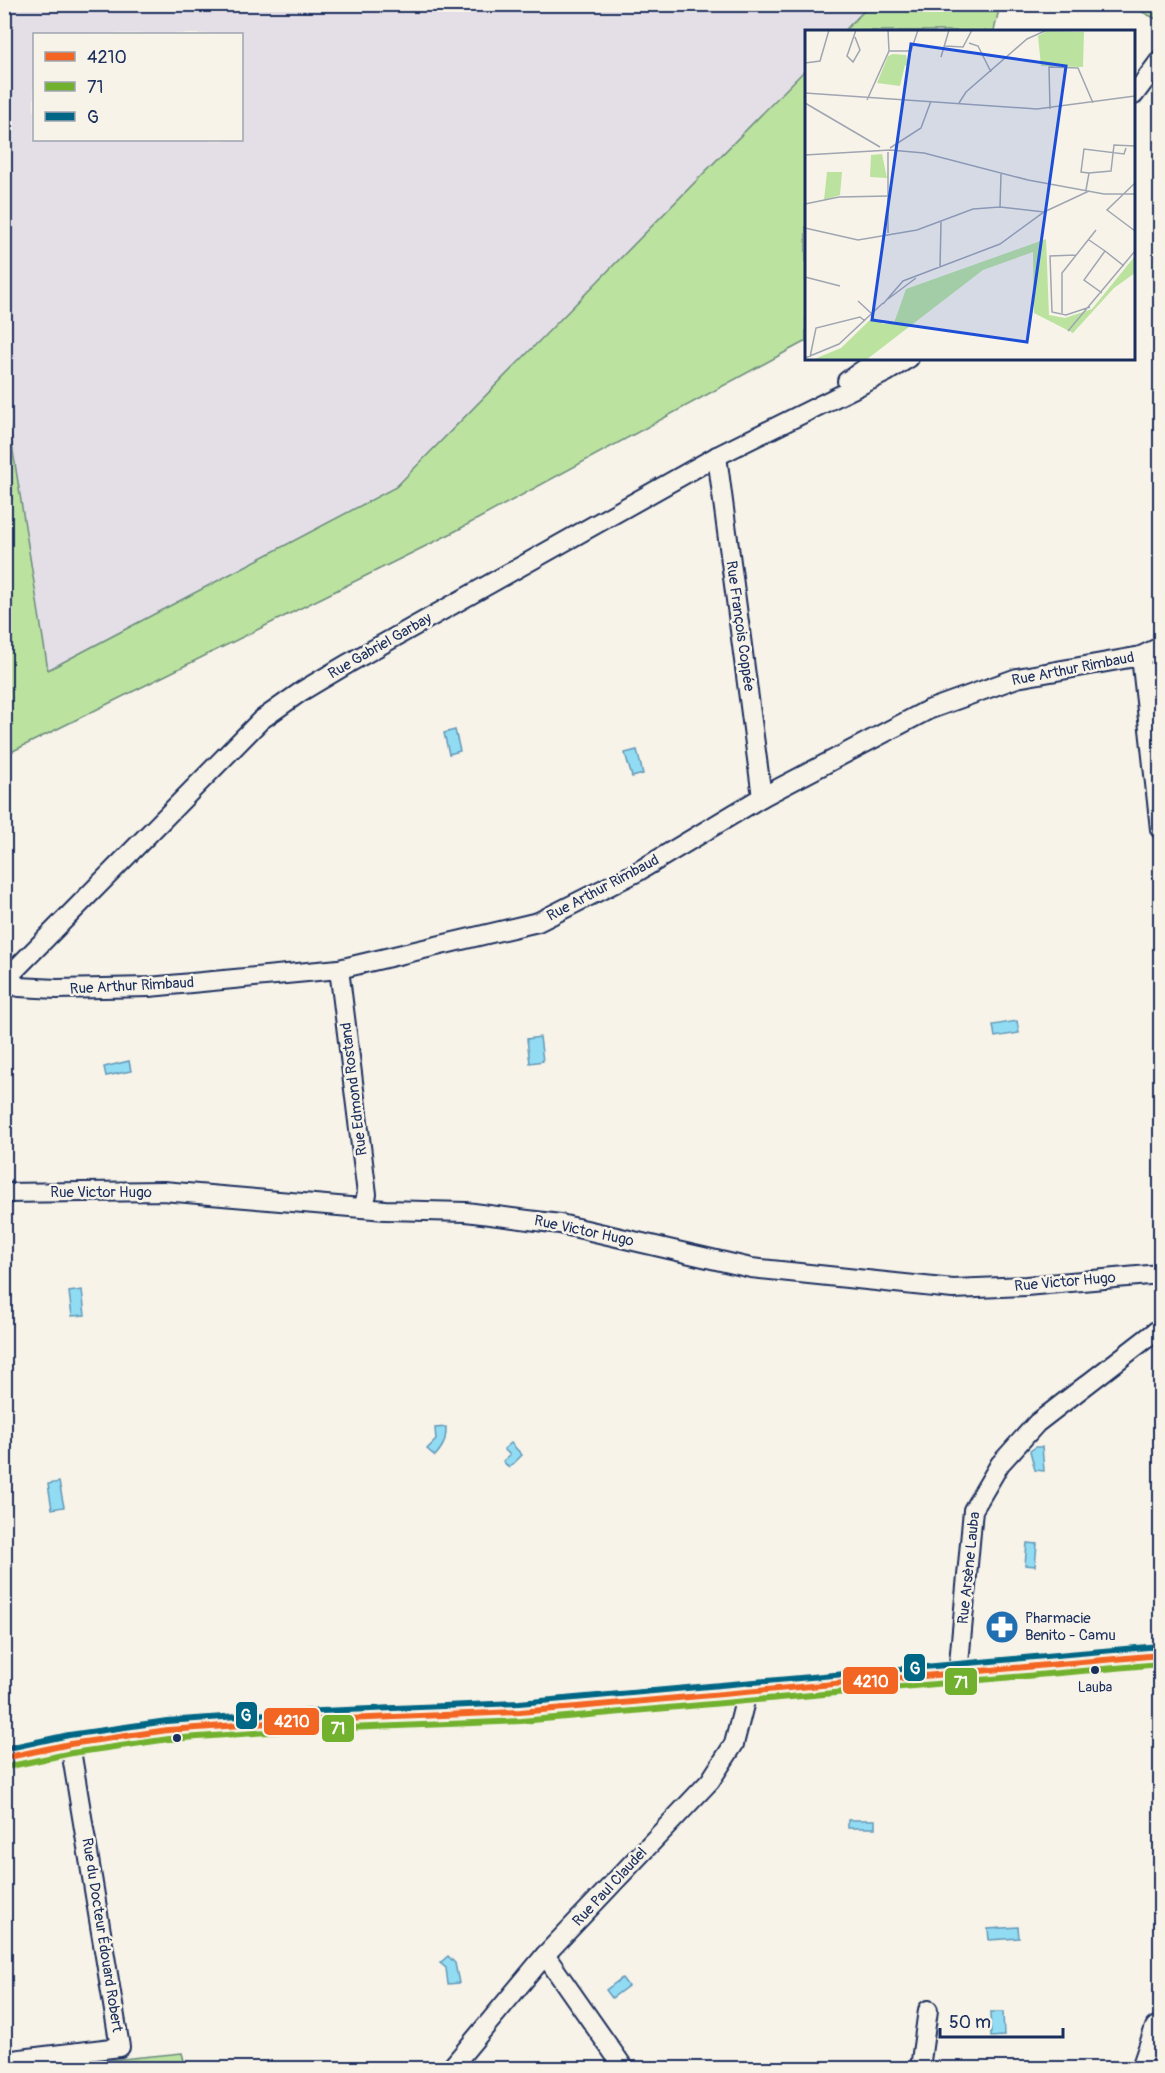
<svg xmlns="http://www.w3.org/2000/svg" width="1165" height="2073" font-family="Pangolin,sans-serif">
<rect width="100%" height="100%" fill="#f7f3e8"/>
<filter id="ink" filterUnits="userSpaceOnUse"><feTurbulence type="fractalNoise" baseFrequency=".0167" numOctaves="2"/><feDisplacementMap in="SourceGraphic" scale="12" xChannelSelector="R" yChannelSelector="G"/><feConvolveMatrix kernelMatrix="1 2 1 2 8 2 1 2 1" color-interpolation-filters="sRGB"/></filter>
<g filter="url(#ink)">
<path fill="#e4dfe6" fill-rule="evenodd" d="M 4,5 L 870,5 L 844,31 L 806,32 L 806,69 L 396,487 L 47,671 L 5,401 ZM 34,34 L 242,34 L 242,140 L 34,140 Z"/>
<g fill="#bbe39f" stroke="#6b897e" stroke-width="1.5">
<path d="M 870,5 L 870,4 L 1000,5 L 994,31 L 844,31 Z"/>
<path d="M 1129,5 L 1160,5 L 1160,21 Z"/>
<path d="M 806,69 L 806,341 L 450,534 L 5,755 L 5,401 L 48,670 L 396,487 Z"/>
<path d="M 182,2053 L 186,2068 L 31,2068 Z"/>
</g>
<g fill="#92dcf3" stroke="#6297b7" stroke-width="1.5">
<path d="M 455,730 L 460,751 L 449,754 L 444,733 Z"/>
<path d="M 637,750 L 643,774 L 632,777 L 625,753 Z"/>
<path d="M 1017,1021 L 1019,1033 L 995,1037 L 993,1025 Z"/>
<path d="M 540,1037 L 543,1061 L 530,1063 L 527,1039 Z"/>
<path d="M 129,1061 L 131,1071 L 106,1076 L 104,1067 Z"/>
<path d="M 82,1290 L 85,1315 L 72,1316 L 69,1292 Z"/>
<path d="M 446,1427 C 446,1440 444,1446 435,1456 L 427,1449 L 436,1440 L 435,1428 Z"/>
<path d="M 511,1443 L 522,1455 L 509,1468 L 503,1461 L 510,1455 L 504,1449 Z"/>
<path d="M 1036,1447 L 1042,1447 L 1044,1471 L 1035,1470 L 1030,1451 Z"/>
<path d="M 59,1482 L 64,1507 L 52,1509 L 48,1484 Z"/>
<path d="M 1027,1543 L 1037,1544 L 1035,1566 L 1025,1565 Z"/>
<rect x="848" y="1820" width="27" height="8"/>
<path d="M 1018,1927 L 1019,1938 L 989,1940 L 988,1929 Z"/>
<path d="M 448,1956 L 455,1963 L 459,1983 L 448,1984 L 446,1968 L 440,1963 Z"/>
<path d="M 622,1978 L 628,1986 L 612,1998 L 606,1990 Z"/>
<path d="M 990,2012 L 1003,2012 L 1004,2036 L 991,2037 Z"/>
</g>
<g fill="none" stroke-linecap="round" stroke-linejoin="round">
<g stroke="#1b2f5e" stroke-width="22">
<g id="minor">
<path d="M 1134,95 L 1160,60"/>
<path d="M 847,381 L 880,358"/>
<path d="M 717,456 L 762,797"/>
<path d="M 1141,656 L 1160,829"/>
<path d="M 339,969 L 367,1194 L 363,1208"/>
<path d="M 9,978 L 19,987 L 57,989 L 149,987 L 339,969 L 538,922 L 637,872 L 762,797 L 928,710 L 1017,678 L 1141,656 L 1160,647"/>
<path d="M 4,981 L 261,720 L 302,691 L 349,663 L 717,456 L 887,372 L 909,358"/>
<path d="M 4,1193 L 163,1191 L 385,1210 L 466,1212 L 560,1224 L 751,1268 L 953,1289 L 1026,1286 L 1160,1274"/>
<path d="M 958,1674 L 973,1510 L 1000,1464 L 1037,1423 L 1160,1328"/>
<path d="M 4,1758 L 70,1744 L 168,1730 L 297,1721 L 520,1712 L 1160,1655"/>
<path d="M 545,1955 L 624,2068"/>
<path d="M 4,2061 L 120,2047 L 70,1744"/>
<path d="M 451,2068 L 545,1955 L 710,1781 L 734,1744 L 747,1693"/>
<path d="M 920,2068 L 928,2010"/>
<path d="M 1141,2068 L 1155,2027 L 1160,2024"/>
</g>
</g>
<use href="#minor" stroke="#f7f3e8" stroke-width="18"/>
<g stroke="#f7f3e8" stroke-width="10">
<path id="bus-1" d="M 4,1758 L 70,1744 L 168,1730 L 297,1721 L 520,1712 L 1160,1655"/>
</g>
<g stroke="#f7f3e8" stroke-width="10">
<path id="bus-2" d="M 6,1767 L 72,1753 L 169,1739 L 297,1730 L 521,1721 L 1160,1664"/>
</g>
<g stroke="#f7f3e8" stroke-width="10">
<path id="bus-3" d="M 4,1749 L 69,1735 L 167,1721 L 297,1712 L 519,1703 L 1159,1646"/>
</g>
<use href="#bus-1" stroke="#f26522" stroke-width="6"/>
<use href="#bus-2" stroke="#71b12d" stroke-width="6"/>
<use href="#bus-3" stroke="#006685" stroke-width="6"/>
</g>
</g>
<defs>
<g id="pharmacy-disc" transform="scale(1.725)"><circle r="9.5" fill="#1f6fb2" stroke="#f7f3e8"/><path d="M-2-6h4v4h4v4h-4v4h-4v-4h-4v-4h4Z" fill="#fff"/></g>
</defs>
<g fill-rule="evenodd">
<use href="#pharmacy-disc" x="1002" y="1627"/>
</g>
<g fill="#1b2f5e" stroke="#f7f3e8" stroke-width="2">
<circle cx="1095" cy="1670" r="5"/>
<circle cx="177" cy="1738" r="5"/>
</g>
<g text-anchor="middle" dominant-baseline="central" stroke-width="5" stroke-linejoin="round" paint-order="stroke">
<g font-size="14" fill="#1b2f5e" stroke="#f7f3e8">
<text x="1095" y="1687">Lauba</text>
</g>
<g font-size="15" fill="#1b2f5e" stroke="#f7f3e8">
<text transform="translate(740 626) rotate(82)">Rue François Coppée</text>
<text transform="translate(380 646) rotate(-30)">Rue Gabriel Garbay</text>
<text transform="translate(1073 669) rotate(-11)">Rue Arthur Rimbaud</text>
<text transform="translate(603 888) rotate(-28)">Rue Arthur Rimbaud</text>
<text transform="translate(132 986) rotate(-3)">Rue Arthur Rimbaud</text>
<text transform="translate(354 1089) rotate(-97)">Rue Edmond Rostand</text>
<text x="101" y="1192">Rue Victor Hugo</text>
<text transform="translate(584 1231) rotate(12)">Rue Victor Hugo</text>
<text transform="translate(1065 1282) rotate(-5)">Rue Victor Hugo</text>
<text transform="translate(969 1568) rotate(-84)">Rue Arsène Lauba</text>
<text transform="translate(610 1887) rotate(-47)">Rue Paul Claudel</text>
<text transform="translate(102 1935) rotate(81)">Rue du Docteur Édouard Robert</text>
</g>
<g font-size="15" fill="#1b2f5e" stroke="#f7f3e8" text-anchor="start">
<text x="1025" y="1618">Pharmacie<tspan x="1025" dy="17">Benito - Camu</tspan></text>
</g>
</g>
<g transform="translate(805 30)">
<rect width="330" height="330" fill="#f7f3e8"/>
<path d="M 242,1 L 279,2 L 278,37 L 236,36 L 233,6 ZM 88,24 L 101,25 L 104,37 L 100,35 L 95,56 L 72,53 L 83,26 ZM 77,124 L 82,148 L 65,147 L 66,125 ZM 22,142 L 37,142 L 35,165 L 19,170 ZM 241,209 L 244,285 L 260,288 L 287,279 L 330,226 L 330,243 L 309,258 L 268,303 L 229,283 L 228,222 L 178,240 L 61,330 L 7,330 L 36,318 L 68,287 L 78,294 L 89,293 L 101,259 Z" fill="#bbe39f"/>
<path fill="none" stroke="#9fa5b1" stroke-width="1.5" d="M 265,0 L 303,0M 50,7 L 55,20 L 48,32 L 42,26 L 51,0M 164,13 L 173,16 L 186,42M 140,16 L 158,17 L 167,0M 84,21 L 106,21 L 113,0M 136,27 L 144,0M 0,33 L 15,31 L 24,0M 0,63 L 232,79 L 330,66M 62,70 L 84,21 L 83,0M 0,73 L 75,117M 154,73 L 161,62 L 222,9 L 242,0M 245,79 L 244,37 L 273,38 L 288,73M 85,118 L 116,98 L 126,71M 83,122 L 83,203M 0,125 L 85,120 L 119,123 L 223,150 L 299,164 L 330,164M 284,143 L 276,142 L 279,119 L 319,124 L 321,118M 330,153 L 302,180 L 330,201M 281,160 L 284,143 L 306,141 L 309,115 L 330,116M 0,174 L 34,167 L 84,166M 195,177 L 196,144M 0,198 L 53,210 L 112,200 L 168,179 L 195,177 L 239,182M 284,210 L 300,221M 271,225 L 245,226 L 247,282 L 261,285 L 285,277M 135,238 L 136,192M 0,247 L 35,256M 297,263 L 279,250 L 300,221 L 319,236M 83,269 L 111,248M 53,271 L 67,284M 78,274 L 98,251 L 195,214 L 239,182 L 284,161M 257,283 L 257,243 L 291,200M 263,301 L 330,221M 5,327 L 11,298 L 55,287 L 60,291M 0,328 L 34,314 L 78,273"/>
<path fill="#1d4ed8" fill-opacity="0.15" stroke="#1d4ed8" stroke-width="3" d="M 106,14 L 261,36 L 222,312 L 67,290 Z"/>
<rect width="330" height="330" fill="none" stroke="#1b2f5e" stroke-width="3"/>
</g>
<g stroke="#f7f3e8" stroke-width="2">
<rect x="903" y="1653" width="23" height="29" rx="6" fill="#006685"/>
<rect x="842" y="1666" width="57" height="29" rx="6" fill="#f26522"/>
<rect x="944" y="1667" width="34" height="29" rx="6" fill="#71b12d"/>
<rect x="235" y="1701" width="23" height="29" rx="6" fill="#006685"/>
<rect x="263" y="1707" width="57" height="29" rx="6" fill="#f26522"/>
<rect x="321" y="1714" width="34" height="29" rx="6" fill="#71b12d"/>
</g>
<g font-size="16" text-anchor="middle" font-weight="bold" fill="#fff">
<text x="915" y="1674">G</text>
<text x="871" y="1687">4210</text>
<text x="961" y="1688">71</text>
<text x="246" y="1721">G</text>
<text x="292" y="1727">4210</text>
<text x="338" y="1734">71</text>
</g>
<rect width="1165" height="2073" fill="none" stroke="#f7f3e8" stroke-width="24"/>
<rect x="12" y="12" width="1141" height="2049" fill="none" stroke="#1b2f5e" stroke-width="2" filter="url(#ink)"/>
<rect x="33" y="33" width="210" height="108" fill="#f7f3e8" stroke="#9fa5b1" stroke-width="1.5"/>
<rect x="45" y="52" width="30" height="9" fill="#f26522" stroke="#9fa5b1" stroke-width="1.5"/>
<text x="87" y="63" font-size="18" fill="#1b2f5e">4210</text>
<rect x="45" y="82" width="30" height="9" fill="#71b12d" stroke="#9fa5b1" stroke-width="1.5"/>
<text x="87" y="93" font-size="18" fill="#1b2f5e">71</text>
<rect x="45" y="112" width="30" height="9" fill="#006685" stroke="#9fa5b1" stroke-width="1.5"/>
<text x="87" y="123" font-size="18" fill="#1b2f5e">G</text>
<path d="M940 2028v9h123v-9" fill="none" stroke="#1b2f5e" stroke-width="3"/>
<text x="949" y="2028" font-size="18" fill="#1b2f5e" stroke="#f7f3e8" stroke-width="4.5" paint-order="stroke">50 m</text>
</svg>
